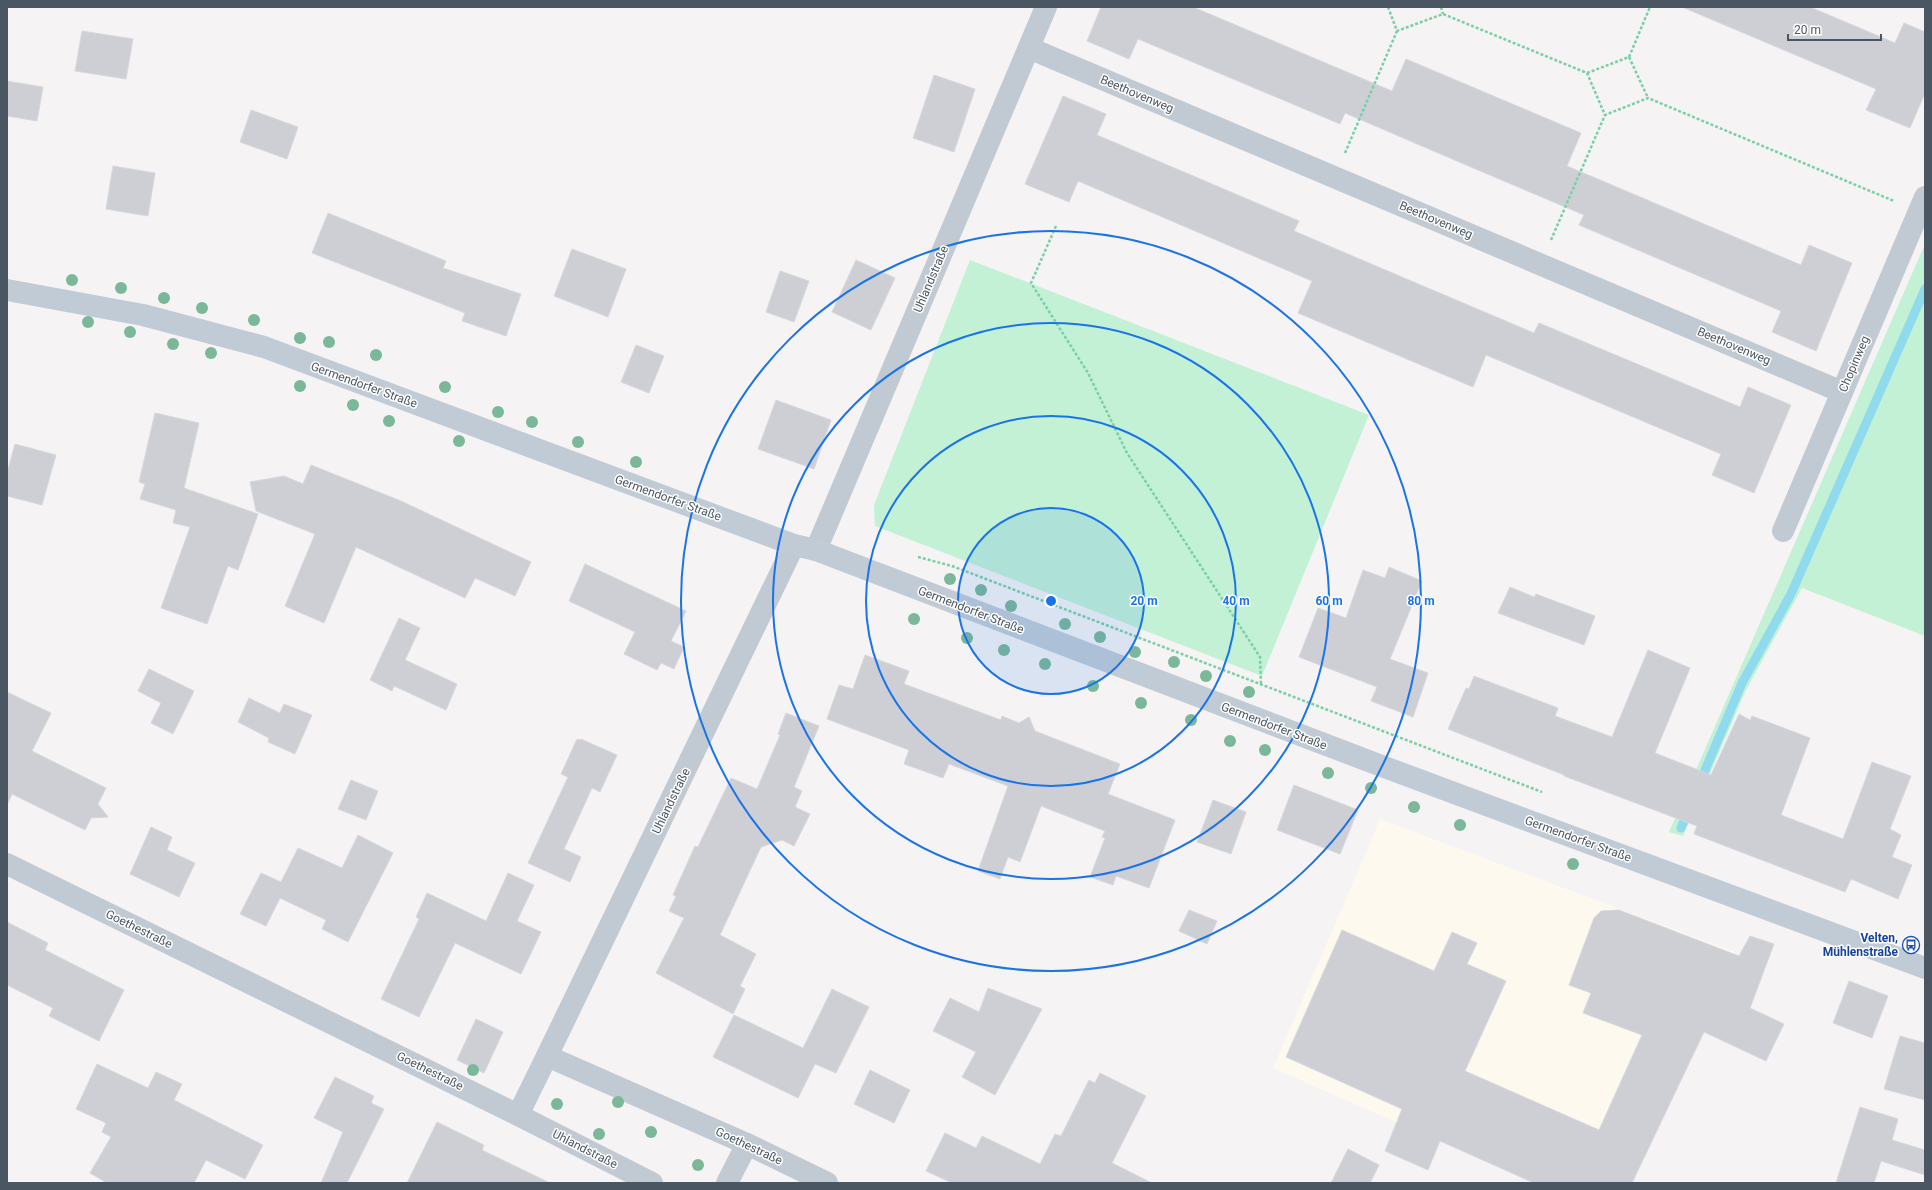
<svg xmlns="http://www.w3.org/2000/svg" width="1932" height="1190" font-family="Roboto,sans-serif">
<rect width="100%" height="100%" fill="#f5f3f3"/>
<path fill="#fdf9ef" d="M 1380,819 L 1735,952 L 1690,1062 L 1534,1183 L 1273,1068 Z"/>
<g fill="#c3f1d5">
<path d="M 1925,244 L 1925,636 L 1802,588 L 1746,690 L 1683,836 L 1669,832 Z"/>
<path d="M 970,260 L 1369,415 L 1262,676 L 875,526 L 874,505 Z"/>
</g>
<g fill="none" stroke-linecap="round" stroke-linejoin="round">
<g stroke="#90daee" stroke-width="9">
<path d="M 1700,782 L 1742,683 L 1791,594 L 1925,289"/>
<path d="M 1681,828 L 1688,811"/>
</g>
</g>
<g fill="#cdcfd5" stroke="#d7d9de">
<path d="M 1101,7 L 1193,7 L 1392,91 L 1406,59 L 1581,133 L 1567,166 L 1801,265 L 1809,245 L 1852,263 L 1816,351 L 1772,332 L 1781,311 L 1579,225 L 1584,215 L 1445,156 L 1345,113 L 1340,124 L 1138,39 L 1129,59 L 1087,41 Z"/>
<path d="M 1682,7 L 1810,7 L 1895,43 L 1904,23 L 1925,32 L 1925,93 L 1910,128 L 1866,110 L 1876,89 Z"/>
<path d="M 82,31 L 133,39 L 126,79 L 75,71 Z"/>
<path d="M 934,75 L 975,89 L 954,152 L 913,138 Z"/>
<path d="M 7,81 L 43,87 L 37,121 L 7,116 Z"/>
<path d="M 1063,96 L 1106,114 L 1097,135 L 1299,221 L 1294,231 L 1416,283 L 1534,333 L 1539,323 L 1740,407 L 1748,387 L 1791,405 L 1754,493 L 1712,475 L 1721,454 L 1486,355 L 1473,387 L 1298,313 L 1312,281 L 1078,181 L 1069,202 L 1025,184 Z"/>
<path d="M 251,110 L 298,127 L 287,159 L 240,142 Z"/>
<path d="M 113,166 L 155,173 L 148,216 L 106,209 Z"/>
<path d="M 328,213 L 446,261 L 443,268 L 521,294 L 506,336 L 462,321 L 465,313 L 312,253 Z"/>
<path d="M 572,249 L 626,269 L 608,317 L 554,296 Z"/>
<path d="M 856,260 L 895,278 L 871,330 L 832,312 Z"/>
<path d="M 780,271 L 809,281 L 794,322 L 766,312 Z"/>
<path d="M 636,345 L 664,356 L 649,393 L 621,382 Z"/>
<path d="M 776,400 L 831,420 L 814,469 L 758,449 Z"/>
<path d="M 155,413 L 199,423 L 184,488 L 258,514 L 238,570 L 228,566 L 207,624 L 161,608 L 190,527 L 173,523 L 176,510 L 140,499 L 145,484 L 139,482 Z"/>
<path d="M 15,444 L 56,455 L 42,505 L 7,496 L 7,473 Z"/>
<path d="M 311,465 L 401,501 L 531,562 L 515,596 L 475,578 L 465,598 L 356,547 L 324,623 L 285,606 L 315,534 L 256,511 L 250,482 L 284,476 L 303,484 Z"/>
<path d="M 585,564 L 686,611 L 671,641 L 684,647 L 674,669 L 661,663 L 657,670 L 624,654 L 635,632 L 569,601 Z"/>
<path d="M 1389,567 L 1422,581 L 1390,659 L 1428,673 L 1413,717 L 1371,701 L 1377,687 L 1299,657 L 1318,608 L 1346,618 L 1363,570 L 1385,578 Z"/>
<path d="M 1510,587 L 1534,597 L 1536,594 L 1595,616 L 1584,645 L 1498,613 Z"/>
<path d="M 399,618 L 420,628 L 405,660 L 457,684 L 446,710 L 394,686 L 392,691 L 370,680 Z"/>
<path d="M 1648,650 L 1690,668 L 1655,753 L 1711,775 L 1739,714 L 1750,720 L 1752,716 L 1810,738 L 1781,815 L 1843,839 L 1872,762 L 1911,776 L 1890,829 L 1901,835 L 1892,857 L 1912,865 L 1898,899 L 1851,879 L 1845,892 L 1694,834 L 1697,826 L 1564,776 L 1564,775 L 1448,729 L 1466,688 L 1469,689 L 1474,676 L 1558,708 L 1555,716 L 1612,737 Z"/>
<path d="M 865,655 L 909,671 L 904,684 L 1001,720 L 1002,716 L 1019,723 L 1029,717 L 1035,731 L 1120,764 L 1108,794 L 1175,820 L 1149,888 L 1116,876 L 1113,885 L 1090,877 L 1105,838 L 1102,837 L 1105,831 L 1041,806 L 1020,862 L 1008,857 L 1000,879 L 978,871 L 1008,786 L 949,764 L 943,778 L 904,764 L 909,750 L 827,719 L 839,685 L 853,689 Z"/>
<path d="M 149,669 L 194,691 L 173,734 L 151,723 L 161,703 L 138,691 Z"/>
<path d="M 7,692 L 51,713 L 32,751 L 106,788 L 98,804 L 108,817 L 91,818 L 85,830 L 12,794 L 7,805 Z"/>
<path d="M 249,698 L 280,713 L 284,704 L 312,715 L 295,754 L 268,742 L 269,738 L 238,722 Z"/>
<path d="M 786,713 L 819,726 L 794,787 L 802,791 L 795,807 L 810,814 L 794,846 L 782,840 L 761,847 L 720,935 L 756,954 L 740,986 L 745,989 L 733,1014 L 656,973 L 684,918 L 669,911 L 676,896 L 673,895 L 695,846 L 698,847 L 731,778 L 757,789 L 780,735 L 778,734 Z"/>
<path d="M 577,739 L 580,740 L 581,739 L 617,755 L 600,792 L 592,788 L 564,849 L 581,857 L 570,882 L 528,863 L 568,777 L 561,774 Z"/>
<path d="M 351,780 L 378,791 L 366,820 L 338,809 Z"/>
<path d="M 1294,785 L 1358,810 L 1340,854 L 1277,830 Z"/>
<path d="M 1213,800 L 1246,812 L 1231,854 L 1197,842 Z"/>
<path d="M 151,827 L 172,837 L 167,850 L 195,863 L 179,897 L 130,874 Z"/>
<path d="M 358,835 L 393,853 L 348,942 L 322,929 L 326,920 L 280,898 L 266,926 L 240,914 L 261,873 L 281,882 L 298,848 L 342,868 Z"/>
<path d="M 508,873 L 534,885 L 517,921 L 541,932 L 521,974 L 455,943 L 419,1017 L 381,999 L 419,919 L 416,917 L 427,893 L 486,921 Z"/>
<path d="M 1189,910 L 1217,921 L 1207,944 L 1179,931 Z"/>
<path d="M 1619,910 L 1739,956 L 1750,936 L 1774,944 L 1750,1008 L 1784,1024 L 1766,1061 L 1704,1032 L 1632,1183 L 1534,1183 L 1440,1141 L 1428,1170 L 1385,1151 L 1402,1109 L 1286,1057 L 1342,930 L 1434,971 L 1452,932 L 1477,943 L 1467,964 L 1506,981 L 1465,1071 L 1599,1130 L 1642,1035 L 1583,1013 L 1591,993 L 1569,985 L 1594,918 L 1601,911 Z"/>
<path d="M 7,922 L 48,943 L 45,950 L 124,990 L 99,1041 L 49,1016 L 53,1008 L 7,985 Z"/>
<path d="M 1849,981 L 1888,996 L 1872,1038 L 1833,1023 Z"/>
<path d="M 988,988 L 1042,1009 L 995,1095 L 962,1077 L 976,1052 L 933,1031 L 950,998 L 979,1012 Z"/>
<path d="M 832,989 L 869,1007 L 836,1073 L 815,1064 L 798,1098 L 713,1057 L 734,1015 L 803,1048 Z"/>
<path d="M 476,1019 L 503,1032 L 484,1073 L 457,1060 Z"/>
<path d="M 1900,1036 L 1925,1043 L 1925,1100 L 1884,1089 Z"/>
<path d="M 97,1064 L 148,1088 L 156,1072 L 182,1084 L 174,1100 L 263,1145 L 245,1179 L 206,1160 L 194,1183 L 107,1183 L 90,1173 L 111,1137 L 102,1132 L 106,1123 L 76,1109 Z"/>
<path d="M 870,1070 L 910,1090 L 894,1123 L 854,1104 Z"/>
<path d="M 1100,1073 L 1146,1096 L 1112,1163 L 1152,1183 L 952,1183 L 926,1171 L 945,1133 L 976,1148 L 982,1136 L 1040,1164 L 1055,1134 L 1061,1136 L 1089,1080 L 1095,1083 Z"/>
<path d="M 335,1077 L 374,1096 L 371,1103 L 384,1109 L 347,1183 L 321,1183 L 343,1132 L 314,1118 Z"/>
<path d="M 1860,1107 L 1898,1119 L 1892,1140 L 1925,1150 L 1925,1175 L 1881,1161 L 1874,1183 L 1836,1183 Z"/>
<path d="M 437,1122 L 484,1145 L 482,1150 L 550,1183 L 407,1183 Z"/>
<path d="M 1348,1149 L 1379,1165 L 1370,1183 L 1331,1183 Z"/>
</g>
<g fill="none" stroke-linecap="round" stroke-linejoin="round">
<g stroke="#7ad0a6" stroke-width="2.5" stroke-dasharray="3 2" stroke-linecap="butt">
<path d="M 1388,7 L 1397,31 L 1443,14 L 1587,73 L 1605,115 L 1648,98 L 1894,201"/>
<path d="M 1441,7 L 1443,14"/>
<path d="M 1629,57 L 1650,7"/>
<path d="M 1587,73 L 1629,57 L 1648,98"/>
<path d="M 1345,153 L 1397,31"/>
<path d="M 1056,226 L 1031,283 L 1088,373 L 1127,453 L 1260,657 L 1261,685"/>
<path d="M 1551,240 L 1605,115"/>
<path d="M 918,557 L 952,566 L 1542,792"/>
</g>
<g stroke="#c1cad2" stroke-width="22">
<path d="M 1029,48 L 1842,392"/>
<path d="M 1783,531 L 1925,197"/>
<path d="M 816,550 L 1046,7"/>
<path d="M 7,864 L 518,1115 L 547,1056 L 747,1144 L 827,1183"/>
<path d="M 547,1056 L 794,545"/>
<path d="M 518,1115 L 652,1183"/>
<path d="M 727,1183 L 747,1144"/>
</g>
<path stroke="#c1cbd6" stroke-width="22" d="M 7,290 L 143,315 L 264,347 L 794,545 L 816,550 L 1379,765 L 1925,968"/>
</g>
<g fill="#7bb799">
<circle cx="72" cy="280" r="6"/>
<circle cx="121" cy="288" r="6"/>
<circle cx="164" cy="298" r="6"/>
<circle cx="202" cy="308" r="6"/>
<circle cx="254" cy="320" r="6"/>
<circle cx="88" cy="322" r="6"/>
<circle cx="130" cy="332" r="6"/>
<circle cx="300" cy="338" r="6"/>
<circle cx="329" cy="342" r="6"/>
<circle cx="173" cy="344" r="6"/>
<circle cx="211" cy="353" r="6"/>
<circle cx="376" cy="355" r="6"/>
<circle cx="300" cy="386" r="6"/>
<circle cx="445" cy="387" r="6"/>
<circle cx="353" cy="405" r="6"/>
<circle cx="498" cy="412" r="6"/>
<circle cx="389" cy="421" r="6"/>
<circle cx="532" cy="422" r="6"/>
<circle cx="459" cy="441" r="6"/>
<circle cx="578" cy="442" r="6"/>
<circle cx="636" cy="462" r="6"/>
<circle cx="950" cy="579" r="6"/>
<circle cx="981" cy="590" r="6"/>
<circle cx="1011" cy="606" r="6"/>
<circle cx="914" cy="619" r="6"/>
<circle cx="1065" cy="624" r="6"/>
<circle cx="1100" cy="637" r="6"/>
<circle cx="967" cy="638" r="6"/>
<circle cx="1004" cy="650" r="6"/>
<circle cx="1135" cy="652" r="6"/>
<circle cx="1174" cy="662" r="6"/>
<circle cx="1045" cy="664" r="6"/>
<circle cx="1206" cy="676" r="6"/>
<circle cx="1093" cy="686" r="6"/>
<circle cx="1249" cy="692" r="6"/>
<circle cx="1141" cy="703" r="6"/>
<circle cx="1191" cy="720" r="6"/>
<circle cx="1230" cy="741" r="6"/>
<circle cx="1265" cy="750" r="6"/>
<circle cx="1328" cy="773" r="6"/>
<circle cx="1371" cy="788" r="6"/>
<circle cx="1414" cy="807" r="6"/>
<circle cx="1460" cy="825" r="6"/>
<circle cx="1573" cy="864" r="6"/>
<circle cx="473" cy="1070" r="6"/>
<circle cx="618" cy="1102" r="6"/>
<circle cx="557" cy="1104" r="6"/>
<circle cx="651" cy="1132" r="6"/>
<circle cx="599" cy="1134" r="6"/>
<circle cx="698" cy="1165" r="6"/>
</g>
<circle cx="1051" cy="601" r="93" fill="#1a73e8" fill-opacity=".12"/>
<g fill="none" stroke="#1a73e8" stroke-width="2">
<circle cx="1051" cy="601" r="93"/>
<circle cx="1051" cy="601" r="185"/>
<circle cx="1051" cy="601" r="278"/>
<circle cx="1051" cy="601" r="370"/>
</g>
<defs>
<g id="bus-ring" transform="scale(0.9)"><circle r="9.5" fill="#fff" stroke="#1a4fb4" stroke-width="1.5"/><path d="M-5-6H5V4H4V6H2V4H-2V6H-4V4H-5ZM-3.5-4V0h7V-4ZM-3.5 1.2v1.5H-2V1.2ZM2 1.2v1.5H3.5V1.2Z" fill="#1a4fb4"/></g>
</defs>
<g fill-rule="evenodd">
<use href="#bus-ring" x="1911" y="945"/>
</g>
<g text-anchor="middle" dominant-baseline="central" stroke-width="3" stroke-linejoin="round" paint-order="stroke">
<g font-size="12" fill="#4a5661" stroke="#fff">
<text transform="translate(1137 94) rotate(23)">Beethovenweg</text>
<text transform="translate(1436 220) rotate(23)">Beethovenweg</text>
<text transform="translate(931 279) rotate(-67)">Uhlandstraße</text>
<text transform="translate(1734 346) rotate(23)">Beethovenweg</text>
<text transform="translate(1854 364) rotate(-67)">Chopinweg</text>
<text transform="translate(364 385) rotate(20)">Germendorfer Straße</text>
<text transform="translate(668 498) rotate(20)">Germendorfer Straße</text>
<text transform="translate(971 610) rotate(21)">Germendorfer Straße</text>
<text transform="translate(1274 726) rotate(21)">Germendorfer Straße</text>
<text transform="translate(671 801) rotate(-64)">Uhlandstraße</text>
<text transform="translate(1578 839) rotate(20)">Germendorfer Straße</text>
<text transform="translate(139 929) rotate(26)">Goethestraße</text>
<text transform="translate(430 1071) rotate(26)">Goethestraße</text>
<text transform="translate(749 1146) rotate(25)">Goethestraße</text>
<text transform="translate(585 1149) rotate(27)">Uhlandstraße</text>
</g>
<g font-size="12" font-weight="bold" fill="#164399" stroke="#fff" text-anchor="end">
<text x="1898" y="938">Velten,<tspan x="1898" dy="14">Mühlenstraße</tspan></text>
</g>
</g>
<circle cx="1051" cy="601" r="6" fill="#1a73e8" stroke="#fff" stroke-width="2"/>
<g font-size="12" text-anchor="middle" font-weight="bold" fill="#1a73e8" stroke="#fff" stroke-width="3" stroke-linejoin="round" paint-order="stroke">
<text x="1144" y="605">20 m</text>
<text x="1236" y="605">40 m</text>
<text x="1329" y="605">60 m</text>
<text x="1421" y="605">80 m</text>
</g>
<rect width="1932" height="1190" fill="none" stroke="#4a5661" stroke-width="16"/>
<path d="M1788 34v6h93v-6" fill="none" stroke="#4a5661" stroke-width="2"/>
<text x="1794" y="34" font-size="12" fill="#4a5661" stroke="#ffffff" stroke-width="3" paint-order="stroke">20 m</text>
</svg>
